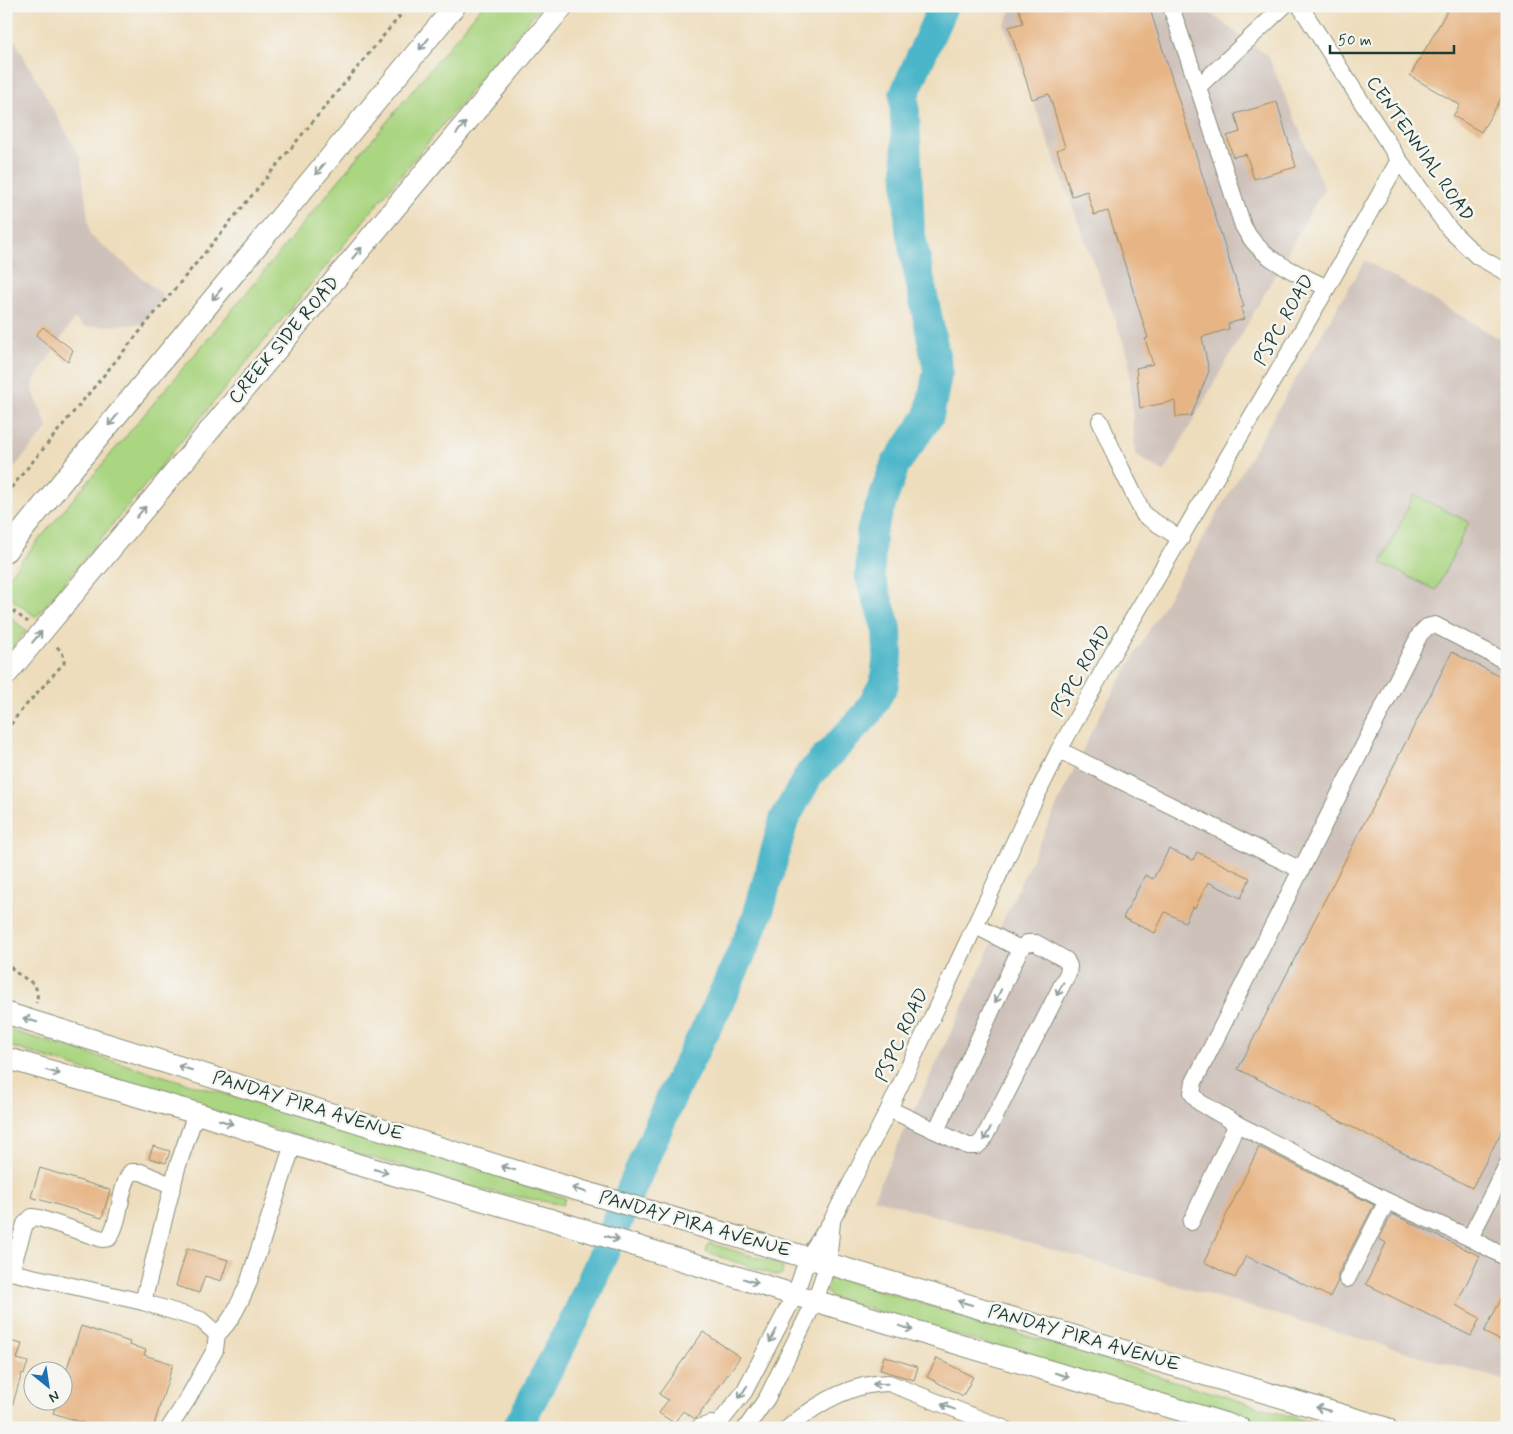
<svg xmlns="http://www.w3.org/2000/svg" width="1513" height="1434" font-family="Mynerve,sans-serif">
<rect width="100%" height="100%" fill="#f6f6f2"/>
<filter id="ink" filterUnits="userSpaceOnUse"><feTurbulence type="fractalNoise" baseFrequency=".02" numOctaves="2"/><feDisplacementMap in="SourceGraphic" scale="10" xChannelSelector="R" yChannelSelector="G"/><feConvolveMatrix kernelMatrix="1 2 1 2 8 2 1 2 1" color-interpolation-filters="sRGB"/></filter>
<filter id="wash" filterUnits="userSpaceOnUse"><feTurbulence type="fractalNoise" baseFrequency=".0096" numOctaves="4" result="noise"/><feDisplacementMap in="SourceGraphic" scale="20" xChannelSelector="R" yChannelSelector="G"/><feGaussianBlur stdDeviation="1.12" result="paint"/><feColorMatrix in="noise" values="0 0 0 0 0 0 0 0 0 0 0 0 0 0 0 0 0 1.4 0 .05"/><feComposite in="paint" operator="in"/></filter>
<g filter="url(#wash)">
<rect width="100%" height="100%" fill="#eeddbc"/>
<g fill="#cec1ba">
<path d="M 1014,6 L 1200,6 L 1268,56 L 1324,188 L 1164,472 L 1135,455 L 1129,357 L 1004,24 Z"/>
<path d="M 6,25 L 80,157 L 90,235 L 164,296 L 142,324 L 85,327 L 74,319 L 34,380 L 33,391 L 48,428 L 6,477 Z"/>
<path d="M 1365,260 L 1507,343 L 1507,1381 L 873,1198 L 1098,718 Z"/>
</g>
<g fill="#aad581" stroke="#64895a">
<path d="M 482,6 L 541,6 L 36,617 L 6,595 L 6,579 L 242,298 Z"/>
<path d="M 1414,495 L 1469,522 L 1436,590 L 1381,563 Z"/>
<path d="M 6,613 L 26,631 L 6,655 Z"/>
<path d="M 6,1029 L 479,1170 L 565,1198 L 563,1205 L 477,1189 L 218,1112 L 6,1045 Z"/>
<path d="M 709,1243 L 778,1264 L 783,1268 L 782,1274 L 780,1275 L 774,1275 L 706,1252 Z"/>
<path d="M 830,1277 L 835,1277 L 1328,1428 L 1264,1428 L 831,1297 L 824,1289 Z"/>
</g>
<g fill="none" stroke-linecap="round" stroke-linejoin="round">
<path stroke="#4cb6c9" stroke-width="30" d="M 517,1428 L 576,1317 L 673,1093 L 717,1007 L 742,952 L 758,914 L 784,820 L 809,775 L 867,714 L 884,684 L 888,655 L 887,629 L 870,577 L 871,532 L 895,465 L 929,416 L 938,370 L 910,231 L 904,95 L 943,6"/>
</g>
<g id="blocks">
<g fill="#e7b585">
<path d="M 1018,6 L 1149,6 L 1244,307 L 1241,308 L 1244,319 L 1228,324 L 1229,329 L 1202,337 L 1209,371 L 1191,416 L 1176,417 L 1175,401 L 1140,408 L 1136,368 L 1153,364 L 1145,339 L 1148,338 L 1108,211 L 1094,215 L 1087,191 L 1072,196 L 1057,150 L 1065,147 L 1049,94 L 1032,99 L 1009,27 L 1023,23 Z"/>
<path d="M 1450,6 L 1507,6 L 1507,89 L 1481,132 L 1453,116 L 1460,105 L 1410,76 Z"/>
<path d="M 1277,102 L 1296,167 L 1254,179 L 1246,154 L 1233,157 L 1227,136 L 1240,132 L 1235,114 Z"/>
<path d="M 43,327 L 73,350 L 68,362 L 36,335 Z"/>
<path d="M 1452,652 L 1507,680 L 1507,1121 L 1472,1188 L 1238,1069 Z"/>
<path d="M 1169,849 L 1193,860 L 1197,852 L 1250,878 L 1241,898 L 1208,882 L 1195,908 L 1192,907 L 1185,922 L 1165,912 L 1155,933 L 1123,918 L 1145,875 L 1153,879 Z"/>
<path d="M 153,1146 L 170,1151 L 166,1163 L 149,1158 Z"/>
<path d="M 1259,1147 L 1374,1205 L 1338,1274 L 1338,1281 L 1330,1297 L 1246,1256 L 1235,1278 L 1204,1262 Z"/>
<path d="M 40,1168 L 110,1190 L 102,1218 L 31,1197 Z"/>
<path d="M 1392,1214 L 1480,1256 L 1456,1305 L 1480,1318 L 1471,1336 L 1366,1284 L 1386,1243 L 1379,1239 Z"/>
<path d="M 187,1248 L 228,1260 L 221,1281 L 205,1276 L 199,1293 L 176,1286 Z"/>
<path d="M 1507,1288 L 1507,1344 L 1484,1332 Z"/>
<path d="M 81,1326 L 130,1342 L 129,1345 L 146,1350 L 144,1355 L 173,1364 L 153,1428 L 99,1428 L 53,1413 L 57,1402 L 62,1402 L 62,1383 Z"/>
<path d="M 703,1332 L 740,1357 L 697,1418 L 695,1419 L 683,1411 L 674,1423 L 659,1413 L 668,1400 L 659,1394 Z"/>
<path d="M 6,1340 L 22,1344 L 17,1359 L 28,1362 L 24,1374 L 22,1373 L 10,1413 L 6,1413 Z"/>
<path d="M 884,1356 L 918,1367 L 914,1380 L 880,1370 Z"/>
<path d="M 937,1358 L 973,1377 L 963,1396 L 927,1377 Z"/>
</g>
</g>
</g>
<g filter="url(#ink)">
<use href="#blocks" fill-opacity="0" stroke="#868d78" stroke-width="1"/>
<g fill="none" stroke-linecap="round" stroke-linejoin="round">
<g stroke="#868d78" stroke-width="18">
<g id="minor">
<path d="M 1300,6 L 1399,160 L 1450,230 L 1477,256 L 1507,273"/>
<path d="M 1171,7 L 1198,87 L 1243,226 C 1260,260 1294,271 1327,288"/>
<path d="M 1198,87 L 1284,6"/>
<path d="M 1100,421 L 1116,458 L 1144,515 L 1181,539"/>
<path d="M 1507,662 L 1435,625 L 1427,627 L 1420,634 L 1194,1082 L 1192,1093 L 1199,1102 L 1237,1124 L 1387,1201 L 1470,1238 L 1507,1258"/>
<path d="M 1059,750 L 1301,870"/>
<path d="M 889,1109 L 936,1131 L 1020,949 L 976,926"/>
<path d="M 936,1131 L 968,1146 L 977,1146 L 983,1140 L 1068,973 L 1069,966 L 1066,960 L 1036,943 L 1027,943 L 1020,949"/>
<path d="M 1191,1222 L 1237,1124"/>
<path d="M 1470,1238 L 1507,1165"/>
<path d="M 6,1271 L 143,1302 L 201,1320 L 217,1334 L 215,1350 L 187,1400 L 169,1428"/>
<path d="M 11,1271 L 25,1224 L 32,1217 L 39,1218 L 102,1239 L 109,1238 C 122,1218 118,1191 131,1172 L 141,1172 L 173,1186"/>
<path d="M 1347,1279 L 1387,1201"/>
<path d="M 143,1302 L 177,1168 L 196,1113"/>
<path d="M 217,1334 C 231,1323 241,1300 248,1284 L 293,1144"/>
<path d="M 717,1426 L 744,1392 L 795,1295 L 808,1257 L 832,1220 L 889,1109 L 1026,817 L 1059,750 L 1114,651 L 1327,288 L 1399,160"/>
<path d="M 698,1428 L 711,1424 L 719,1428"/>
<path d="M 746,1428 L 767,1398 L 815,1301 L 828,1263 L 832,1222"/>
<path d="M 788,1428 C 816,1404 851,1383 889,1383 L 1003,1428"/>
</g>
</g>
<g stroke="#868d78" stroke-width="23">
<g id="major">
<path d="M 6,551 L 75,466 L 455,6"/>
<path d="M 6,675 L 563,6"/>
<path d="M 6,1013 L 554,1183 L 1386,1428"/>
<path d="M 6,1058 L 196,1113 L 356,1164 L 549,1219 L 795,1295 L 1240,1428"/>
</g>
</g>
<g stroke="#868d78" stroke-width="3" stroke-dasharray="4 4" stroke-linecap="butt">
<path d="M 6,494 L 408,6"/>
<path d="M 6,606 L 28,622"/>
<path d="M 6,731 L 19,713 L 64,663 C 65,654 60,650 54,644"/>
<path d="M 6,960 C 16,982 44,977 36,1003"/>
</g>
<use href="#minor" stroke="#fff" stroke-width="16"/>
<use href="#major" stroke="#fff" stroke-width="21"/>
</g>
<defs><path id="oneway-shaft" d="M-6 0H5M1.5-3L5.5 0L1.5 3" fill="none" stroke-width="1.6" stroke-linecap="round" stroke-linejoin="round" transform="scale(1.25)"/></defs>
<g stroke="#8f9e9a">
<use href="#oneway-shaft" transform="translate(424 44) rotate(130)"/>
<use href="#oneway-shaft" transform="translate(461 128) rotate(-50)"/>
<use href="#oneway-shaft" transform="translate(320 169) rotate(130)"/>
<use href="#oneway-shaft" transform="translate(357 253) rotate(-50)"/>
<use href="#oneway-shaft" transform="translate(217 294) rotate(130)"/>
<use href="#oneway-shaft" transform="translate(113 420) rotate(130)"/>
<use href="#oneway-shaft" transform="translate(141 512) rotate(-50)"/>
<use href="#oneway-shaft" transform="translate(37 637) rotate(-50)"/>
<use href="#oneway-shaft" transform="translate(1060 989) rotate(117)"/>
<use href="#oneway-shaft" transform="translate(998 996) rotate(115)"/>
<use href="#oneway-shaft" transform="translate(30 1020) rotate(-163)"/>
<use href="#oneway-shaft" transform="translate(185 1068) rotate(-163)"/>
<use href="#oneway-shaft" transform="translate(53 1072) rotate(16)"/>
<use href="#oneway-shaft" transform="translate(226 1122) rotate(18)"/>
<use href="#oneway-shaft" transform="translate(987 1134) rotate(119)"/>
<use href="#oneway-shaft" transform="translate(508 1168) rotate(-163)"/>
<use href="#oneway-shaft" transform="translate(381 1171) rotate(16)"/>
<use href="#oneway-shaft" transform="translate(579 1190) rotate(-163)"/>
<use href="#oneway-shaft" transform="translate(612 1238) rotate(17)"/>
<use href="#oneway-shaft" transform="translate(751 1281) rotate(18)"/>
<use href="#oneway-shaft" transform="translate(965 1303) rotate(-164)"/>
<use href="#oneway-shaft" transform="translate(906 1328) rotate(17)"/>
<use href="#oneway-shaft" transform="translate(773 1336) rotate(118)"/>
<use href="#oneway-shaft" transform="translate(1062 1375) rotate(17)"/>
<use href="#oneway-shaft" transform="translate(880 1384) rotate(178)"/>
<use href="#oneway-shaft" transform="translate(743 1392) rotate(124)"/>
<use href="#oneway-shaft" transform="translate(948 1407) rotate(-159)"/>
<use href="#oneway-shaft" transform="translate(1323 1409) rotate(-164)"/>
</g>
</g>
<g text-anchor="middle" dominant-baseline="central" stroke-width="5" stroke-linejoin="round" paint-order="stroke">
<g font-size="19" fill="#1f3d34" stroke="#f6f6f2">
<text transform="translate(1420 149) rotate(55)">CENTENNIAL ROAD</text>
<text transform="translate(1284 320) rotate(-60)">PSPC ROAD</text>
<text transform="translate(284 340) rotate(-50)">CREEK SIDE ROAD</text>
<text transform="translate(1081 671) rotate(-60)">PSPC ROAD</text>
<text transform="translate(902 1035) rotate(-65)">PSPC ROAD</text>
<text transform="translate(308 1106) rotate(17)">PANDAY PIRA AVENUE</text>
<text transform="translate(695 1224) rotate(16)">PANDAY PIRA AVENUE</text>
<text transform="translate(1084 1338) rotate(16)">PANDAY PIRA AVENUE</text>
</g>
</g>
<rect width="1513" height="1434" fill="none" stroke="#f6f6f2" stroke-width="25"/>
<g transform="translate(48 1386) rotate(150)"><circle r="24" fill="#f6f6f2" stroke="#a0aca6"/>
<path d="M0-4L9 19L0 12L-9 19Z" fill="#1f6fb2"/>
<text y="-8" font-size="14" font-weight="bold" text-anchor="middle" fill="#1f3d34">N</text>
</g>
<path d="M1330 45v8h124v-8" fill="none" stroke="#1f3d34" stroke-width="2.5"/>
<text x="1338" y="45" font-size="15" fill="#1f3d34" stroke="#f6f6f2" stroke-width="4" paint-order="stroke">50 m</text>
</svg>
